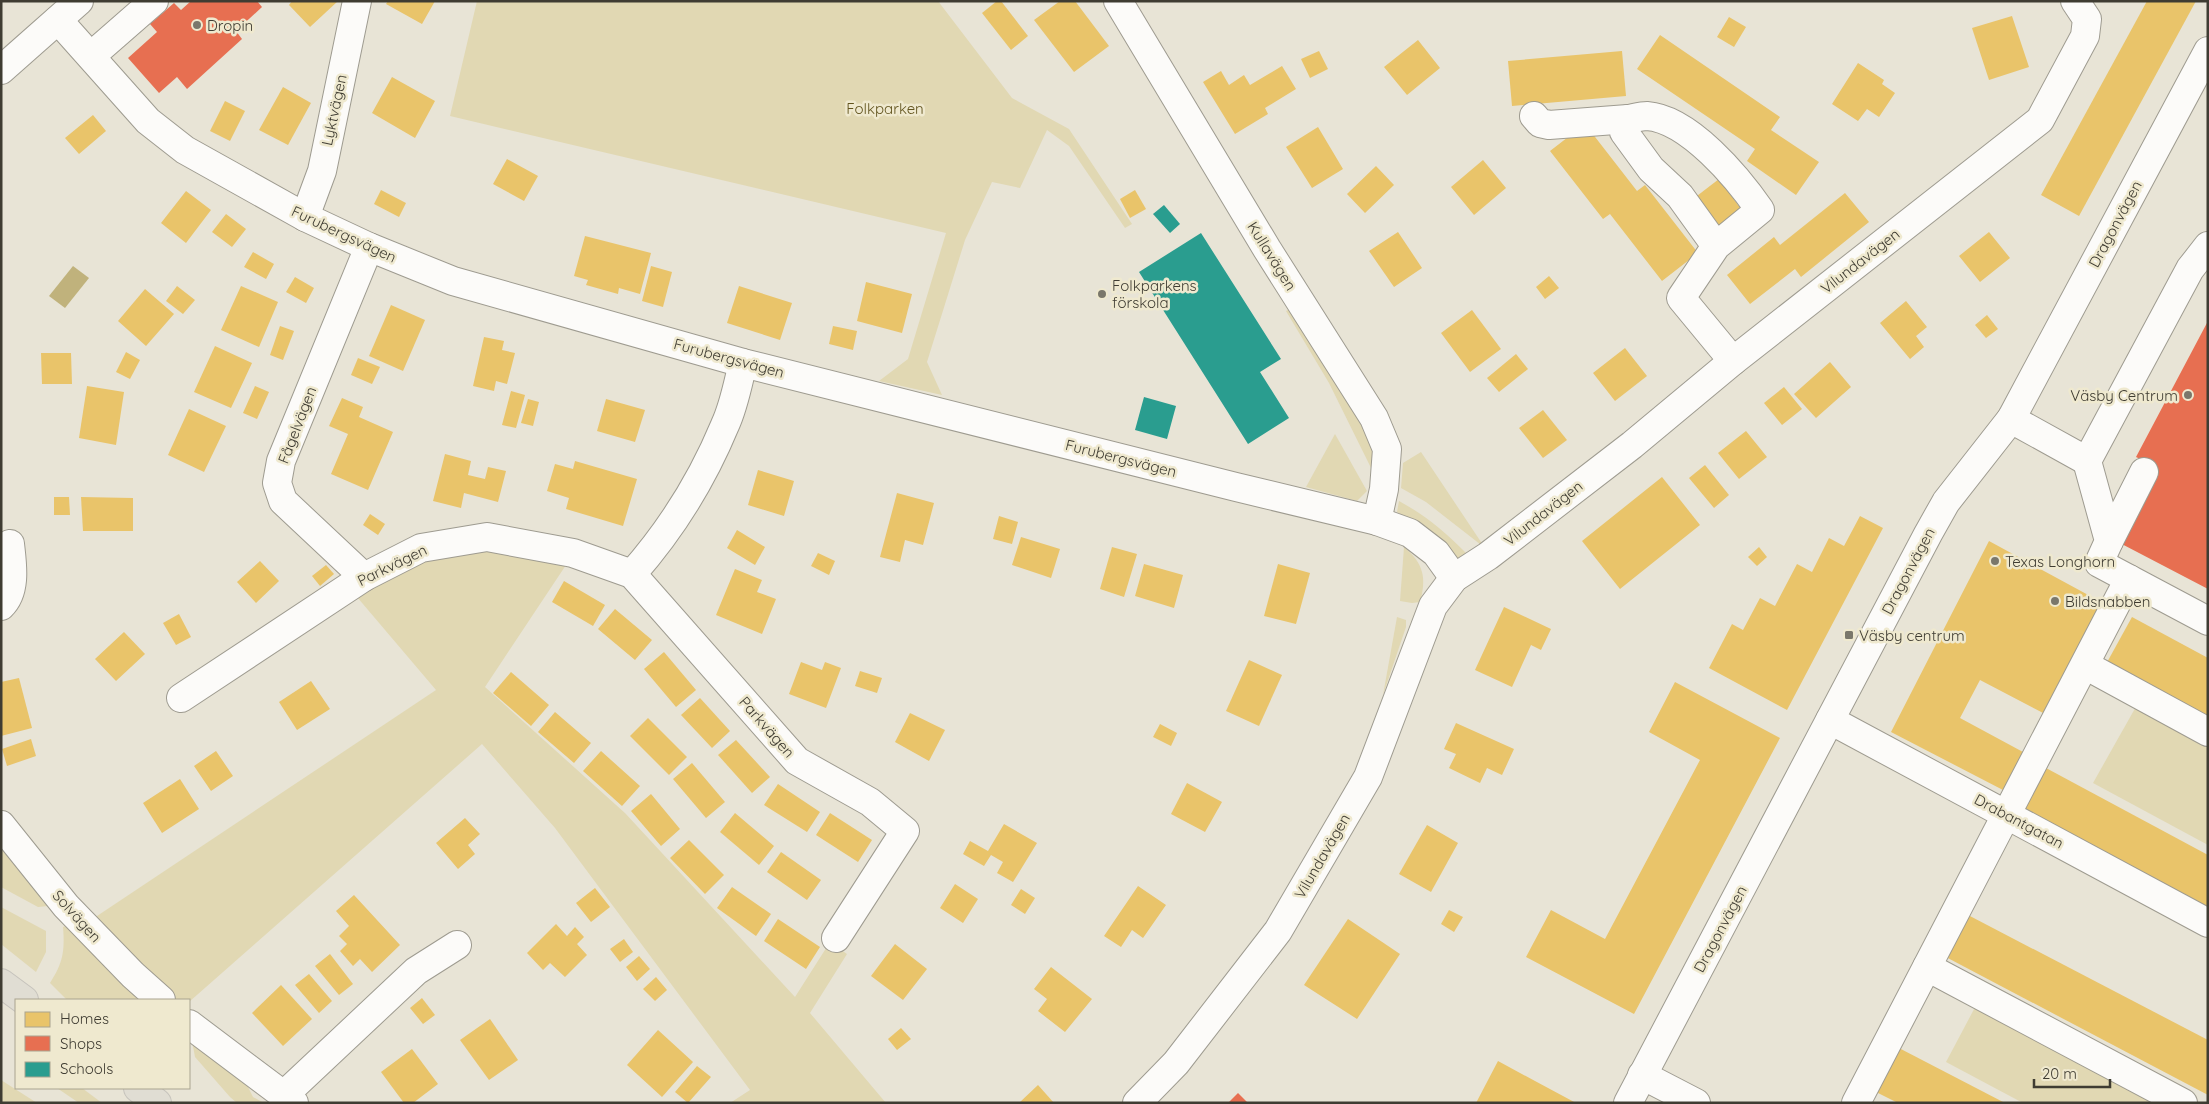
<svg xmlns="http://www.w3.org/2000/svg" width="2209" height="1104" font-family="Quicksand,sans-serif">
<rect width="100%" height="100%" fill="#e8e4d6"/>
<g fill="#e1d8b3">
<path d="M 477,1 L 938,1 L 1012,98 L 1069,129 L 1132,224 L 1125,228 L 1069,146 L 1047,130 L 1020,188 L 992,182 L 965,240 L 927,362 L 942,395 L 879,381 L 908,359 L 946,233 L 450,116 Z"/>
<path d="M 1293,307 L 1372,439 L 1375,476 L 1329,383 L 1286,311 Z"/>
<path d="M 1335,434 L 1367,491 L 1357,501 L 1306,487 Z"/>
<path d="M 1421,452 L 1485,548 L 1426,502 L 1401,488 L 1403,463 Z"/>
<path d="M 1399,501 C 1425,515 1445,532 1466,553 L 1458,558 C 1439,538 1420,525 1397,512 Z"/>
<path d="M 488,546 L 568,562 L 485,687 L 625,813 L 795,997 L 830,942 L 847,954 L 810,1013 L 886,1103 L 730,1103 L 750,1090 L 555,828 L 482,744 L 189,1002 L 189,1000 L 176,1000 L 140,972 L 91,920 L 436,690 L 357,597 L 419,560 Z"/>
<path d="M 1404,547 C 1423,563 1427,577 1420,602 L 1412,603 L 1400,601 Z"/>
<path d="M 1397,617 L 1406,620 L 1406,627 L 1383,695 Z"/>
<path d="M 2142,696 L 2208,732 L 2208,845 L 2093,783 Z"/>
<path d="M 1,840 L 47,897 L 48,906 L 38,907 L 1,887 Z"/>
<path d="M 1,907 L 46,931 L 46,952 L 36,972 L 1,944 Z"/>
<path d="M 73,923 L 151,1000 L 67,1000 L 50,983 C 63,963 65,951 63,927 Z"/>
<path d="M 1981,996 L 2184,1103 L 2023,1103 L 1946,1062 Z"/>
<path d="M 192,1041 L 245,1081 L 253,1097 L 264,1103 L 237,1103 L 230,1097 L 195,1057 Z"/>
<path d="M 1,1080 L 37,1103 L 1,1103 Z"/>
<path d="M 57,1088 L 82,1088 L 102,1103 L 79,1103 Z"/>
</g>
<path fill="#c0b27c" d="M 73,266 L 89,278 L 65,308 L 49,296 Z"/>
<g fill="#e9c46a">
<path d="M 292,1 L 338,1 L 310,27 L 289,5 Z"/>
<path d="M 388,1 L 435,1 L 422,24 L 386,4 Z"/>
<path d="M 997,1 L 1001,1 L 1028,36 L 1011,50 L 982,13 Z"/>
<path d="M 1060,1 L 1075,1 L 1109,46 L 1074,72 L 1034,20 Z"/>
<path d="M 2147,1 L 2196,1 L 2079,216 L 2041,195 Z"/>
<path d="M 2012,16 L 2029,67 L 1989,80 L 1972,28 Z"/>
<path d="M 1729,17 L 1746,27 L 1734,47 L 1717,37 Z"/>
<path d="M 1660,35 L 1780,117 L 1771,130 L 1819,162 L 1796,195 L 1747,161 L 1755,149 L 1637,69 Z"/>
<path d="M 1418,40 L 1440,68 L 1407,95 L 1384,67 Z"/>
<path d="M 1319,51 L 1328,69 L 1310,78 L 1301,59 Z"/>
<path d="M 1622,51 L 1626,96 L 1512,106 L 1508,61 Z"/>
<path d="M 1858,63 L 1884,80 L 1882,84 L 1895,93 L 1879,117 L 1867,109 L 1858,121 L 1832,104 Z"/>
<path d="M 1282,66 L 1296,89 L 1265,108 L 1268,114 L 1235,134 L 1203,82 L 1221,71 L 1229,85 L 1244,75 L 1250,85 Z"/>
<path d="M 392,77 L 435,101 L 415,138 L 372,113 Z"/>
<path d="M 283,87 L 311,103 L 288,145 L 259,130 Z"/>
<path d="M 225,101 L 245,111 L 230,141 L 210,131 Z"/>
<path d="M 93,115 L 106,131 L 79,154 L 65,138 Z"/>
<path d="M 1585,124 L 1637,191 L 1645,185 L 1698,253 L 1662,281 L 1610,214 L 1603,219 L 1550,151 Z"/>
<path d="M 1318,127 L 1343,169 L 1312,188 L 1286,147 Z"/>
<path d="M 507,159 L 538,176 L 524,201 L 493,184 Z"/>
<path d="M 1483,160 L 1506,188 L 1474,215 L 1451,187 Z"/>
<path d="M 1376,166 L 1394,185 L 1365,213 L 1347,194 Z"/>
<path d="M 1719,179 L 1741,209 L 1715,228 L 1693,199 Z"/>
<path d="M 381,190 L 406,203 L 399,217 L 374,204 Z"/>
<path d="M 1135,190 L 1146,209 L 1130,218 L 1120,199 Z"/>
<path d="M 186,191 L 211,210 L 186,243 L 161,223 Z"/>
<path d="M 1845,193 L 1869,222 L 1801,277 L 1795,269 L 1750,304 L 1727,275 L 1774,237 L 1780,245 Z"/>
<path d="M 226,214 L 246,229 L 232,247 L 212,232 Z"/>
<path d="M 1398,232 L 1422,268 L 1394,287 L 1369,251 Z"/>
<path d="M 1989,232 L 2010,258 L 1980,282 L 1959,256 Z"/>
<path d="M 585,236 L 651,253 L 640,294 L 619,288 L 618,294 L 586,285 L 588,280 L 574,276 Z"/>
<path d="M 253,252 L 274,264 L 266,279 L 244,267 Z"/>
<path d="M 651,266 L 672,272 L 663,307 L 642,301 Z"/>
<path d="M 1549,276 L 1559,288 L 1545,299 L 1536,287 Z"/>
<path d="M 295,277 L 314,288 L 306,303 L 286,292 Z"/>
<path d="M 866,282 L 912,294 L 902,333 L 857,321 Z"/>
<path d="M 177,286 L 195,300 L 183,314 L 166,301 Z"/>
<path d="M 241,286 L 278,302 L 259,347 L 221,330 Z"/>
<path d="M 739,286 L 792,303 L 780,340 L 727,323 Z"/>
<path d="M 145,289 L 174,314 L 146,346 L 118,321 Z"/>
<path d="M 1906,301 L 1927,327 L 1916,336 L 1924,347 L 1910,359 L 1880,323 Z"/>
<path d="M 391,305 L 425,320 L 403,371 L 369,356 Z"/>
<path d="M 1472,310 L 1501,349 L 1470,372 L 1441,333 Z"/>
<path d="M 1987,315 L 1998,329 L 1986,338 L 1975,325 Z"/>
<path d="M 280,326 L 294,331 L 283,360 L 270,355 Z"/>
<path d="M 833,326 L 857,331 L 853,350 L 829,344 Z"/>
<path d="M 484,337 L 504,341 L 502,350 L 515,353 L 507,384 L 496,381 L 494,391 L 473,386 Z"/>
<path d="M 215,346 L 252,363 L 231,408 L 194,392 Z"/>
<path d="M 1625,348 L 1647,376 L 1615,401 L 1593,373 Z"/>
<path d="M 126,352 L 140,360 L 130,379 L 116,372 Z"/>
<path d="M 41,353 L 71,353 L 72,384 L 42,384 Z"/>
<path d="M 1516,354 L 1528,369 L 1499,392 L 1487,378 Z"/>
<path d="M 358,358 L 380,367 L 372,384 L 351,375 Z"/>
<path d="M 1830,362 L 1851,387 L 1816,418 L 1794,394 Z"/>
<path d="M 87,386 L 124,392 L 116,445 L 79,438 Z"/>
<path d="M 255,386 L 269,392 L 257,419 L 243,413 Z"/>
<path d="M 1784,387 L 1802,409 L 1782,425 L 1764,403 Z"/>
<path d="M 511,391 L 525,395 L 516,428 L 502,425 Z"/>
<path d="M 342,398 L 363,407 L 359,417 L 393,432 L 368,490 L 331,474 L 348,434 L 329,426 Z"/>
<path d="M 528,399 L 539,402 L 533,426 L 521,423 Z"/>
<path d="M 606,399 L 645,410 L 635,442 L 597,431 Z"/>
<path d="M 189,409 L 226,426 L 204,472 L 168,455 Z"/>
<path d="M 1543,410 L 1567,440 L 1543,458 L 1519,428 Z"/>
<path d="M 1746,431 L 1767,457 L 1739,479 L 1718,453 Z"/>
<path d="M 445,454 L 471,461 L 468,475 L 485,479 L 488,467 L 506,471 L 498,502 L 464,493 L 461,508 L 433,501 Z"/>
<path d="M 575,461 L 637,479 L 623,526 L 566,509 L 569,498 L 547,491 L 555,464 L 573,469 Z"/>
<path d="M 1705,465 L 1729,495 L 1714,508 L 1689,478 Z"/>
<path d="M 758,470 L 794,481 L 784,516 L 748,505 Z"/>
<path d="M 1662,477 L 1700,525 L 1620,589 L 1582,541 Z"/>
<path d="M 897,493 L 934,503 L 923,545 L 905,540 L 900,562 L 880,557 Z"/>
<path d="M 54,497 L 69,497 L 70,515 L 54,515 Z"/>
<path d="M 81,497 L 133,498 L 133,531 L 83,531 Z"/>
<path d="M 370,514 L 385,524 L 378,535 L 363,525 Z"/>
<path d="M 999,516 L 1018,522 L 1012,544 L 993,539 Z"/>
<path d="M 1860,516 L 1883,528 L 1787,710 L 1709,668 L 1732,624 L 1743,630 L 1760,598 L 1775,606 L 1797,564 L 1812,572 L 1829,538 L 1844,546 Z"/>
<path d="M 737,530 L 765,547 L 755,565 L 727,548 Z"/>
<path d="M 1021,537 L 1060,549 L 1051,578 L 1012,565 Z"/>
<path d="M 1989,541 L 2103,603 L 2047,715 L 1980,680 L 1960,718 L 2023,752 L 2003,790 L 1891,732 Z"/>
<path d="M 1112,547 L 1137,554 L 1124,597 L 1100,589 Z"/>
<path d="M 1759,547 L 1767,557 L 1757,566 L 1748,557 Z"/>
<path d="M 818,553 L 835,561 L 829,575 L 811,566 Z"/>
<path d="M 260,561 L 279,581 L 256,603 L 237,582 Z"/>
<path d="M 1144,564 L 1183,575 L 1174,608 L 1135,596 Z"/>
<path d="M 1278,564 L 1310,573 L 1296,624 L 1264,616 Z"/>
<path d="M 326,565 L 334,574 L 320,586 L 312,576 Z"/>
<path d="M 735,569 L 762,580 L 757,592 L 776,599 L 762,634 L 716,615 Z"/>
<path d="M 564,581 L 605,605 L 593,626 L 552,602 Z"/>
<path d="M 1504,607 L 1551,629 L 1541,650 L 1531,645 L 1512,687 L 1475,670 Z"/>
<path d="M 615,609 L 652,640 L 635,660 L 598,629 Z"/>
<path d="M 179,614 L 191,637 L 176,645 L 163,623 Z"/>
<path d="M 2132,617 L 2208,658 L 2208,721 L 2105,666 Z"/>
<path d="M 124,632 L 145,654 L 116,681 L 95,659 Z"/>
<path d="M 664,652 L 696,690 L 676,707 L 644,669 Z"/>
<path d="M 1249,660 L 1282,675 L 1259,726 L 1226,711 Z"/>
<path d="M 801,662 L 822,670 L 825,662 L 841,668 L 826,708 L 789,694 Z"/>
<path d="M 860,671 L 882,678 L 877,693 L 855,686 Z"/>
<path d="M 511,672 L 549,705 L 531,726 L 493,693 Z"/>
<path d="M 19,678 L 32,728 L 1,736 L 1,682 Z"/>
<path d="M 311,681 L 330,709 L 297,730 L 279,702 Z"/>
<path d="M 1675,682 L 1780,738 L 1634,1014 L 1526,957 L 1551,910 L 1605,939 L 1700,760 L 1649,732 Z"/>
<path d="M 700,698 L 730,731 L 712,748 L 681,715 Z"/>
<path d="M 555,712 L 591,743 L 574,763 L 538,732 Z"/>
<path d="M 910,713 L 945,730 L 929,761 L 895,742 Z"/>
<path d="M 648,718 L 687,757 L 669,775 L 630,736 Z"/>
<path d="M 1456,723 L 1514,749 L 1502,775 L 1487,768 L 1480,783 L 1449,768 L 1456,754 L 1444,749 Z"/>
<path d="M 1160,724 L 1177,733 L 1171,746 L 1153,737 Z"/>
<path d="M 31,739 L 36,756 L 7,766 L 2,749 Z"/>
<path d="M 736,740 L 770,777 L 752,793 L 718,755 Z"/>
<path d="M 216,751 L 233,776 L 211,791 L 194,766 Z"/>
<path d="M 601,751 L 640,786 L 622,806 L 583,771 Z"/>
<path d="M 692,763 L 725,802 L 706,818 L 673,779 Z"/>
<path d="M 2046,768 L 2208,855 L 2208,909 L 2023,811 Z"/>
<path d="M 180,779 L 199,809 L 162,833 L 143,803 Z"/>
<path d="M 1187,783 L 1222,802 L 1205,832 L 1171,814 Z"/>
<path d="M 778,784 L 820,812 L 807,832 L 764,805 Z"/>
<path d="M 651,794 L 680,829 L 661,846 L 631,811 Z"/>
<path d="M 735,813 L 774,846 L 759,865 L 720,832 Z"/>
<path d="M 830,813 L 872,840 L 858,862 L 816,835 Z"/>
<path d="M 465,818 L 480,834 L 468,845 L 475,854 L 458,869 L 436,843 Z"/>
<path d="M 1004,824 L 1037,843 L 1013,882 L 997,873 L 1003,862 L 991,855 L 984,866 L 963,854 L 970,841 L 988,851 Z"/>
<path d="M 1427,825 L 1458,843 L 1431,892 L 1399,874 Z"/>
<path d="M 689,840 L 724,875 L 705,894 L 670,858 Z"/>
<path d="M 781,852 L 821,880 L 807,900 L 767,872 Z"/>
<path d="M 955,884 L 978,899 L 963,923 L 940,908 Z"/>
<path d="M 1138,886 L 1166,905 L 1143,938 L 1132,930 L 1121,947 L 1104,936 Z"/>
<path d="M 732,887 L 771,914 L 756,936 L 717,908 Z"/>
<path d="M 595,888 L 610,907 L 591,922 L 576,903 Z"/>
<path d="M 1021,889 L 1035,898 L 1025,914 L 1011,905 Z"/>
<path d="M 354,895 L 400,945 L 372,972 L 360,959 L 353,966 L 340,951 L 347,944 L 339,936 L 349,926 L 336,911 Z"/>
<path d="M 1449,910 L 1463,917 L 1454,932 L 1441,924 Z"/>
<path d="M 1968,915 L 2208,1040 L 2208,1095 L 1944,956 Z"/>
<path d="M 778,919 L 820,947 L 806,969 L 764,941 Z"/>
<path d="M 1348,919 L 1400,954 L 1357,1019 L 1304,985 Z"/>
<path d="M 556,924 L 567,936 L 575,927 L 584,937 L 577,944 L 587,955 L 565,977 L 550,963 L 543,970 L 527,953 Z"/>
<path d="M 624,939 L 633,952 L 620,962 L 610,949 Z"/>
<path d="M 895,944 L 927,969 L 903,1000 L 871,976 Z"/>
<path d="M 330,954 L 353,984 L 339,995 L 315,966 Z"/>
<path d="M 639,956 L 650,969 L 637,981 L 626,967 Z"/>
<path d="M 1051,967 L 1092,999 L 1065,1032 L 1038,1011 L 1047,999 L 1034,989 Z"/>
<path d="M 309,974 L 332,1001 L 319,1013 L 295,985 Z"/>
<path d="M 656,977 L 667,990 L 655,1001 L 643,989 Z"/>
<path d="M 281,985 L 312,1019 L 283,1046 L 252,1013 Z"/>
<path d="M 422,998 L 435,1015 L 423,1024 L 410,1008 Z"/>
<path d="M 490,1019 L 518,1060 L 489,1080 L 460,1040 Z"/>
<path d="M 901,1028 L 911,1039 L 897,1050 L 888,1039 Z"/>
<path d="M 658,1030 L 693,1062 L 662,1097 L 627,1065 Z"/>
<path d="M 1897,1047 L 2005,1103 L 1898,1103 L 1874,1091 Z"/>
<path d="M 412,1049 L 438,1084 L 413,1103 L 404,1103 L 381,1072 Z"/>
<path d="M 1498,1061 L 1535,1081 L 1576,1103 L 1476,1103 Z"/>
<path d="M 697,1066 L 711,1077 L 688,1103 L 675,1092 Z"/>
<path d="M 1038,1085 L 1054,1103 L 1019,1103 Z"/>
</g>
<g fill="#e76f51">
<path d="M 191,1 L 257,1 L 262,7 L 236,31 L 242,39 L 187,89 L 177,77 L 159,93 L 128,58 L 157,32 L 150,24 L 174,3 L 181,10 Z"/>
<path d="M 2208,321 L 2208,589 L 2116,541 L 2155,466 L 2136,457 Z"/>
<path d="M 1238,1093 L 1248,1103 L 1228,1103 Z"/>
</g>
<g fill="#2a9d8f">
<path d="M 1164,205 L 1180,224 L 1170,233 L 1153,214 Z"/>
<path d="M 1201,233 L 1281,359 L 1260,372 L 1289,418 L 1248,444 L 1139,272 Z"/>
<path d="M 1144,397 L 1176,406 L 1167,439 L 1135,430 Z"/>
</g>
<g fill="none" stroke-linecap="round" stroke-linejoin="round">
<g stroke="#9e9b90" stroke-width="30">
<g id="minor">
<path d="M 1118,1 L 1267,249 L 1374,418 L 1387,449 L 1384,489 L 1377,521"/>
<path d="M 58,20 L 148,121 L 185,150 L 305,217 L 369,247 L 453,281 L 743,363 L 1236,487 L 1377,521 L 1410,533 L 1436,553 L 1454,578"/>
<path d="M 91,56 L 154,1"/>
<path d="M 1,70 L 79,1"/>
<path d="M 1534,116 L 1540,123 L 1549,125 L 1628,119"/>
<path d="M 305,217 L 322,171 L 357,1"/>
<path d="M 1716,246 L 1760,210 C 1738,178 1689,119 1647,116 C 1641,116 1634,118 1628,119 L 1624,132 L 1651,169 L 1680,196 L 1716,246 L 1681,298 L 1733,361"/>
<path d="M 2011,419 L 2087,461 L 2190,269 L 2208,246"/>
<path d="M 2087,461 L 2109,541 L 2099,563 L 2208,621"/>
<path d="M 2109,541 L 2144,472"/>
<path d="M 632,574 C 670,531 703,478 725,425 C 734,406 738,383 743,363"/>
<path d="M 364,577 L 283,501 L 277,483 L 281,461 L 369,247"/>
<path d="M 1,606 C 17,591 12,563 10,544"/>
<path d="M 2085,665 L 2208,732"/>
<path d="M 181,698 L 364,577 L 421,548 L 487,537 L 573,553 L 632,574 L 797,761 L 870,802 L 905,831 L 836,938"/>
<path d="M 1830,720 L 2208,923"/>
<path d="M 1,825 L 66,906 L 133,975 L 161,1000"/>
<path d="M 1927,967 L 2183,1103"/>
<path d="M 189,1024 L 294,1103"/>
<path d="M 1642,1075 L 1696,1103"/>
<path d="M 284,1095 L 416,971 L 457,945"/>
<path d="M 1137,1103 L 1176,1063 L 1278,931 L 1368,777 L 1433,606 L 1454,578 L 1488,556 L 1632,445 L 1733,361 L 2040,120 L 2085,36 L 2087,19 L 2075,1"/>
<path d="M 1628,1103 L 1928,534 L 1946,502 L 2011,419 L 2208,51"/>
<path d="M 1856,1103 L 2129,579"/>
</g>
</g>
<g stroke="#c6c3bc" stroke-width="30">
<g id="major">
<path d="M 1,983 L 24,1000"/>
<path d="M 138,1088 L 157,1103"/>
</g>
</g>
<use href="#minor" stroke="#fcfbf9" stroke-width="28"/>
<use href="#major" stroke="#e0ddd3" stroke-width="28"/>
</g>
<g fill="#7a776b" stroke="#efe9cf" stroke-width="2">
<circle cx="197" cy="25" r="5"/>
<circle cx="1102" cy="294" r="5"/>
<circle cx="2188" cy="395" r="5"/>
<circle cx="1995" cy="561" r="5"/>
<circle cx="2055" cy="601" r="5"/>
<rect x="1844" y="630" width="10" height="10" rx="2.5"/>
</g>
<g text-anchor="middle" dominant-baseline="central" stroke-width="5" stroke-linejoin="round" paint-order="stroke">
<g font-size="15" fill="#3f3c32" stroke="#efe9cf" text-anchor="start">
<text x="207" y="25">Dropin</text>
<text x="1112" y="285">Folkparkens<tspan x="1112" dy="17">förskola</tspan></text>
<text x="2178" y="395" text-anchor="end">Väsby Centrum</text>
<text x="2005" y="561">Texas Longhorn</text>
<text x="2065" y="601">Bildsnabben</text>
<text x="1859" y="635">Väsby centrum</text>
</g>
<g font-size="15" fill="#61531d" stroke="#efe9cf">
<text x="885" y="108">Folkparken</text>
</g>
<g font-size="15" fill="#3f3c32" stroke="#efe9cf">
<text transform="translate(334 110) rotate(-78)">Lyktvägen</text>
<text transform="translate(2115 224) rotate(-62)">Dragonvägen</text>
<text transform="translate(344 234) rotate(25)">Furubergsvägen</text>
<text transform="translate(1272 256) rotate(58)">Kullavägen</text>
<text transform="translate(1860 261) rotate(-38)">Vilundavägen</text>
<text transform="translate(729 358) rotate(15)">Furubergsvägen</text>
<text transform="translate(297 425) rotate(-69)">Fågelvägen</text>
<text transform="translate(1121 458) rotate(14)">Furubergsvägen</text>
<text transform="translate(1543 513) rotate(-38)">Vilundavägen</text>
<text transform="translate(392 565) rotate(-26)">Parkvägen</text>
<text transform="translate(1908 571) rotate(-62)">Dragonvägen</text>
<text transform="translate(767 727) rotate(49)">Parkvägen</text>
<text transform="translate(2019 821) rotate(28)">Drabantgatan</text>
<text transform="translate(1322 856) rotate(-60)">Vilundavägen</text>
<text transform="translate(77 916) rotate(48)">Solvägen</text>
<text transform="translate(1720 929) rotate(-62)">Dragonvägen</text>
</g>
</g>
<rect width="2209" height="1104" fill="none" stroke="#3f3c32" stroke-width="5"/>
<rect x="15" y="999" width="175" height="90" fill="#efe9cf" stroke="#a9a490"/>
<rect x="25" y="1012" width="25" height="15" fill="#e9c46a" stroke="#a9a490"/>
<text x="60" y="1024" font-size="15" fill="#3f3c32">Homes</text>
<rect x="25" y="1036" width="25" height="15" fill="#e76f51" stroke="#a9a490"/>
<text x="60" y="1049" font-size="15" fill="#3f3c32">Shops</text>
<rect x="25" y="1062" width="25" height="15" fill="#2a9d8f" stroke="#a9a490"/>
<text x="60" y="1074" font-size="15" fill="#3f3c32">Schools</text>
<path d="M2034 1079v8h76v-8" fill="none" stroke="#3f3c32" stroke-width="2.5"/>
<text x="2042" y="1079" font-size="15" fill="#3f3c32" stroke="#efe9cf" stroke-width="4" paint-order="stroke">20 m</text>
</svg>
